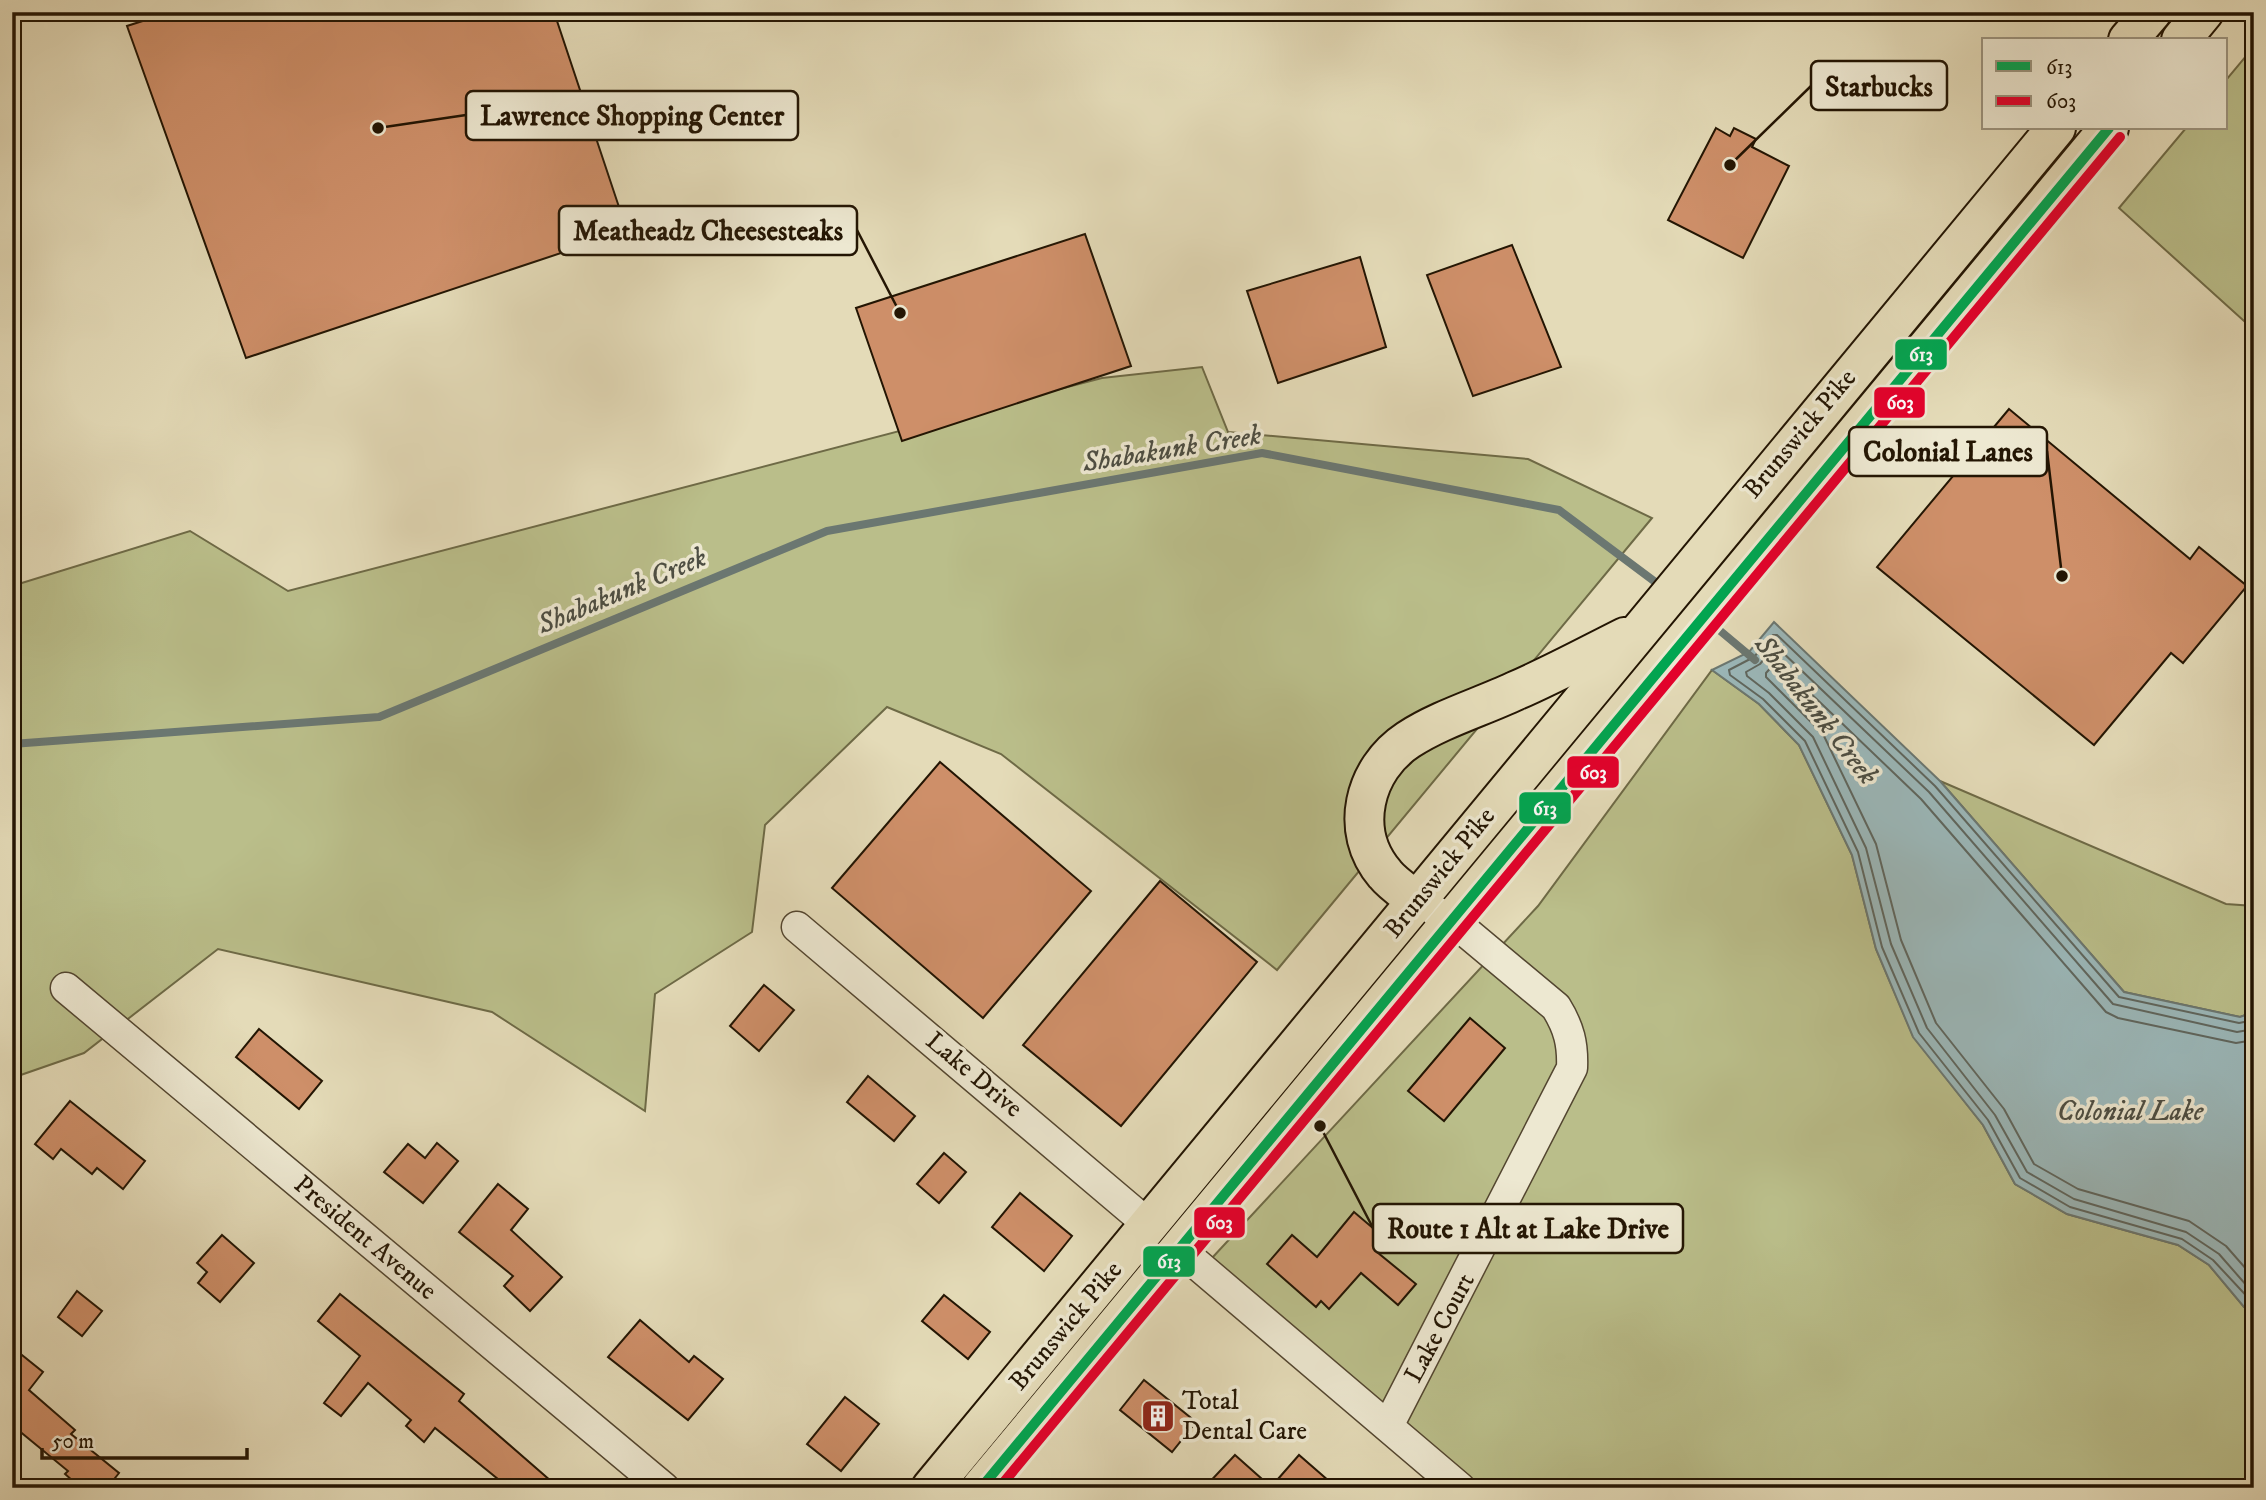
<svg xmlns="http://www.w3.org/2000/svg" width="2266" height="1500" font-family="'IM FELL DW Pica',serif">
<rect width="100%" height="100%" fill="#e4dbb8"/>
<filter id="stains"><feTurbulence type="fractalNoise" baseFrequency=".00286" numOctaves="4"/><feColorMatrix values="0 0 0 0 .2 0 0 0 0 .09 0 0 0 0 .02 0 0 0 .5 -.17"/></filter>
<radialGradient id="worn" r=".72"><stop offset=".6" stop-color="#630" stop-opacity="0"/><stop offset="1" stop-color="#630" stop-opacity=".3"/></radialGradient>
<g fill="#babe8a" stroke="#6e6a46" stroke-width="2">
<path d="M 2246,56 L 2254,62 L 2254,330 L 2119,208 L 2186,128 L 2226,128 L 2226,80 Z"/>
<path d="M 1202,367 L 1228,432 L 1528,459 L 1652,518 L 1277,970 L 1001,754 L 887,707 L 765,825 L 752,932 L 655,994 L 645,1111 L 492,1012 L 218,949 L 84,1053 L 12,1078 L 12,586 L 190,531 L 288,591 L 1102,378 Z"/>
<path d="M 1712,670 L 1759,704 L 1799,745 L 1852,855 L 1876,949 L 1913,1036 L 1983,1125 L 2015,1184 L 2067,1214 L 2178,1245 L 2209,1265 L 2244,1307 L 2254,1312 L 2254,1488 L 1482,1488 L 1212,1258 L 1538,906 Z"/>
<path d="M 1940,781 L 2226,904 L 2254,906 L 2254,1012 L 2240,1017 L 2124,992 Z"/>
</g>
<path fill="#9bb8ba" stroke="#6b7771" stroke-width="2" d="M 1774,622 L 1940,781 L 2124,992 L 2240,1017 L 2254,1012 L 2254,1312 L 2244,1307 L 2209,1265 L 2178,1245 L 2067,1214 L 2015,1184 L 1983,1125 L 1913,1037 L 1876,949 L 1852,855 L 1799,745 L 1759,704 L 1712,670 L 1749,652 Z"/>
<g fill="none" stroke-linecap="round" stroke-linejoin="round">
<g stroke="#5f665e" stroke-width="2">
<path d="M 2254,1020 L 2239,1023 L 2119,997 L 1935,786 L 1777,635 L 1773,635 L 1754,657 L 1729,670 L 1730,675 L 1763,699 L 1805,741 L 1858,852 L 1882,947 L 1919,1033 L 1988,1120 L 2020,1178 L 2070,1207 L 2182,1239 L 2213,1260 L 2254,1304"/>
<path d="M 2254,1029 L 2237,1032 L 2113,1004 L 1929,792 L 1778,648 L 1774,647 L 1760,664 L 1746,672 L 1747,676 L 1769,693 L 1813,737 L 1866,848 L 1891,944 L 1927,1028 L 1995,1115 L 2027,1172 L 2074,1199 L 2186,1232 L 2219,1254 L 2254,1294"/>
<path d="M 2254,1040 L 2236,1043 L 2118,1018 L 2106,1012 L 1921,799 L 1779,663 L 1775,663 L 1766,673 L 1766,677 L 1823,734 L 1876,844 L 1901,940 L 1936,1023 L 2004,1109 L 2034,1164 L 2078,1189 L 2189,1221 L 2226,1246 L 2254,1278"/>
</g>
<g stroke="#6b7771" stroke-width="8">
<path d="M 1712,624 L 1755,660"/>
<path d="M 12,744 L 379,717 L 827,531 L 1262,453 L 1559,510 L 1662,587"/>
</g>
</g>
<g fill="#ce8f69" stroke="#231503" stroke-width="2">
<path d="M 171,12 L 554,12 L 627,231 L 246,358 L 127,26 Z"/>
<path d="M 1716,128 L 1730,136 L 1734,128 L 1756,139 L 1752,147 L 1789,166 L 1743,258 L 1668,220 Z"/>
<path d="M 1085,234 L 1131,366 L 902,441 L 856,308 Z"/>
<path d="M 1512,245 L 1561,367 L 1473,396 L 1427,275 Z"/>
<path d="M 1360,257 L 1386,347 L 1278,383 L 1247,291 Z"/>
<path d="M 2009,409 L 2190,559 L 2199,547 L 2247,586 L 2183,663 L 2171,653 L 2094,745 L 1877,567 Z"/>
<path d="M 940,762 L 1091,891 L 983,1018 L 832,888 Z"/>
<path d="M 1160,881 L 1257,962 L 1121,1126 L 1023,1045 Z"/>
<path d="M 764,985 L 794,1010 L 759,1051 L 730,1026 Z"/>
<path d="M 1470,1018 L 1505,1048 L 1444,1121 L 1408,1091 Z"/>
<path d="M 259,1029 L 322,1081 L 299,1109 L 236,1057 Z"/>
<path d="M 868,1076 L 915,1116 L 894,1141 L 847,1102 Z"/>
<path d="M 70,1101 L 145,1161 L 123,1189 L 97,1168 L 92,1174 L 61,1149 L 53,1159 L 35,1144 Z"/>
<path d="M 437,1143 L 458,1161 L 423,1203 L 384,1172 L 408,1144 L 425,1158 Z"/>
<path d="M 944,1153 L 966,1172 L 939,1203 L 917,1184 Z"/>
<path d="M 498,1184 L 528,1209 L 511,1230 L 562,1277 L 530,1311 L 504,1286 L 513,1276 L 459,1232 Z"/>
<path d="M 1020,1193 L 1072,1236 L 1044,1271 L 992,1227 Z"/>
<path d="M 1354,1212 L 1387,1240 L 1377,1252 L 1416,1284 L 1398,1305 L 1361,1273 L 1329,1309 L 1321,1301 L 1316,1307 L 1267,1264 L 1292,1235 L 1317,1257 Z"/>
<path d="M 222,1235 L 254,1263 L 220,1302 L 198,1283 L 207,1272 L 197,1263 Z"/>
<path d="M 77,1291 L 102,1311 L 82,1336 L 58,1317 Z"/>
<path d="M 340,1294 L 464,1394 L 459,1401 L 559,1488 L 509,1488 L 435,1428 L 424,1442 L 406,1426 L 411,1420 L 368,1383 L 341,1416 L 324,1403 L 360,1356 L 318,1321 Z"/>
<path d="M 944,1295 L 990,1332 L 968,1359 L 922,1321 Z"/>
<path d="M 640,1320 L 689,1362 L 694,1356 L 723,1379 L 688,1420 L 608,1357 Z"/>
<path d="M 12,1347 L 43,1372 L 29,1390 L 75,1430 L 71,1434 L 119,1473 L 107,1488 L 81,1488 L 65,1474 L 68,1471 L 12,1425 Z"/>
<path d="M 1144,1380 L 1196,1422 L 1172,1452 L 1120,1410 Z"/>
<path d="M 845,1397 L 879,1424 L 841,1471 L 807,1444 Z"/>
<path d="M 1235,1455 L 1271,1487 L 1299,1455 L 1337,1488 L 1204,1488 Z"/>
</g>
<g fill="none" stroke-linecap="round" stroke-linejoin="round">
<g stroke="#534630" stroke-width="33">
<g id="minor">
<path d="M 797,927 L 1149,1225"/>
<path d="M 66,988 L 664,1488"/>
<path d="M 1179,1249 L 1460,1488"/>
<path d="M 1388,1426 L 1572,1068 C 1573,1044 1569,1028 1556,1007 L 1453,921 L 1435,911"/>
</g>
</g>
<g stroke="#231503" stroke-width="42">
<g id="primary">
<path d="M 2128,40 L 2152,12"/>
<path d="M 2181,40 L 2204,12"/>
<path d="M 1417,901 C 1407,893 1393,884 1385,874 C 1348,831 1364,769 1408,740 C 1440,719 1481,707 1515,691 C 1552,675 1589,655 1625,637"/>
<path d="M 931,1488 C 1306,1034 1679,579 2056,128"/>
<path d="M 981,1488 L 2109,128"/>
</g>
</g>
<use href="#minor" stroke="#ede8d1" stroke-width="30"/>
<use href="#primary" stroke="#e4dbb8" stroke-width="38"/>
<g stroke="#ede8d1" stroke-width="16">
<path id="bus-1" d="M 981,1488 L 2109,128"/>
</g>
<g stroke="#ede8d1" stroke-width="16">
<path id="bus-2" d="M 999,1488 L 2120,137"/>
</g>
<use href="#bus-1" stroke="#00a651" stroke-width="10"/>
<use href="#bus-2" stroke="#e4002b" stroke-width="10"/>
</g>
<defs>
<g id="building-square" transform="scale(1.75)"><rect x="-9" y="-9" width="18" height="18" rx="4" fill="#8f2418" stroke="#ede8d1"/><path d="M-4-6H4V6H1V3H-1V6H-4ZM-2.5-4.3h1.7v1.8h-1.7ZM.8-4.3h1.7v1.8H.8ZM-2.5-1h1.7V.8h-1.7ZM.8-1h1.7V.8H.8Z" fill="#fff"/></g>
</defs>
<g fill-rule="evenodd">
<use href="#building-square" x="1158" y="1416"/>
</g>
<g text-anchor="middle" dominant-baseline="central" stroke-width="7" stroke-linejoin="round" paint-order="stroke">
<g font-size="26" fill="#231503" stroke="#ede8d1">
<text transform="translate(1800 434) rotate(-50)">Brunswick Pike</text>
<text transform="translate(1440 873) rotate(-51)">Brunswick Pike</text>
<text transform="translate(974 1075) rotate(40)">Lake Drive</text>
<text transform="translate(365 1238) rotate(40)">President Avenue</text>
<text transform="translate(1066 1326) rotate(-50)">Brunswick Pike</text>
<text transform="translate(1440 1328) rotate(-62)">Lake Court</text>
</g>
<g font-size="26" fill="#231503" stroke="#ede8d1" text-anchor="start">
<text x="1182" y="1401">Total<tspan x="1182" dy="30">Dental Care</tspan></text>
</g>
<g font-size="28" font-style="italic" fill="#4d4e43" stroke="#ede8d1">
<text transform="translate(1172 449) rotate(-9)">Shabakunk Creek</text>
<text transform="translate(622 591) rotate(-23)">Shabakunk Creek</text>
<text transform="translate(1816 710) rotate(52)">Shabakunk Creek</text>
<text x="2130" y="1111">Colonial Lake</text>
</g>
</g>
<path fill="none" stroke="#231503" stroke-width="2.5" d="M1730 165L1811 86M378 128L466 115M900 313L857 230M2062 576L2047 451M1320 1126L1373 1228"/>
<g fill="#231503" stroke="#ede8d1" stroke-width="2.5">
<circle cx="1730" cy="165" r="7"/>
<circle cx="378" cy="128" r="7"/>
<circle cx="900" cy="313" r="7"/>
<circle cx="2062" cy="576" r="7"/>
<circle cx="1320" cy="1126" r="7"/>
</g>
<g fill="#ede8d1" stroke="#231503" stroke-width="2.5">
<rect x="1811" y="61" width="136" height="49" rx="7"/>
<rect x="466" y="91" width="332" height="49" rx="7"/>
<rect x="559" y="206" width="298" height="49" rx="7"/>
<rect x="1849" y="427" width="198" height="49" rx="7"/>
<rect x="1373" y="1204" width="310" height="49" rx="7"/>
</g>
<g font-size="28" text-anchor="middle" font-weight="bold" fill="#231503">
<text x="1879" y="96">Starbucks</text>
<text x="632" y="125">Lawrence Shopping Center</text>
<text x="708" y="240">Meatheadz Cheesesteaks</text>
<text x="1948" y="461">Colonial Lanes</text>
<text x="1528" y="1238">Route 1 Alt at Lake Drive</text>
</g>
<g stroke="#ede8d1" stroke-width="2.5">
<rect x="1894" y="338" width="54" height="33" rx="7" fill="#00a651"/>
<rect x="1873" y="386" width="53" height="33" rx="7" fill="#e4002b"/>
<rect x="1566" y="755" width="54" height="34" rx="7" fill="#e4002b"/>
<rect x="1518" y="791" width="54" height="34" rx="7" fill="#00a651"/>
<rect x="1193" y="1206" width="53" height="33" rx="7" fill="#e4002b"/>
<rect x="1142" y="1245" width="54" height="33" rx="7" fill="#00a651"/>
</g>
<g font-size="19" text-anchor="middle" font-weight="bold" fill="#fff">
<text x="1921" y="361">613</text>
<text x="1900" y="409">603</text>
<text x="1593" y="779">603</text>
<text x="1545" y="815">613</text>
<text x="1219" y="1229">603</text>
<text x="1169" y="1268">613</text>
</g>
<rect width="2266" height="1500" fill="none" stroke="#e4dbb8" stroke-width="42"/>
<rect x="14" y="14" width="2238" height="1472" fill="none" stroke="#231503" stroke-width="3.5"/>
<rect x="21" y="21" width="2224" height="1458" fill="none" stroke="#231503" stroke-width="2"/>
<rect x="1982" y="38" width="245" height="91" fill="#ede8d1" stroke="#9c947f" stroke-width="2"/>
<rect x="1996" y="61" width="35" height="10" fill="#00a651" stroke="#9c947f" stroke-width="2"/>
<text x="2046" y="74" font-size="21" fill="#231503">613</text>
<rect x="1996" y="96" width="35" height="10" fill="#e4002b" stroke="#9c947f" stroke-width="2"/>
<text x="2046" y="108" font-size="21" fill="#231503">603</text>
<path d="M42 1448v10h205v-10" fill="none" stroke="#231503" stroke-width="3.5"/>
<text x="52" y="1448" font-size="21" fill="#231503" stroke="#ede8d1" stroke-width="5" paint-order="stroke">50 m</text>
<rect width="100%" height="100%" filter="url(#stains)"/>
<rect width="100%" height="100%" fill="url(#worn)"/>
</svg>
